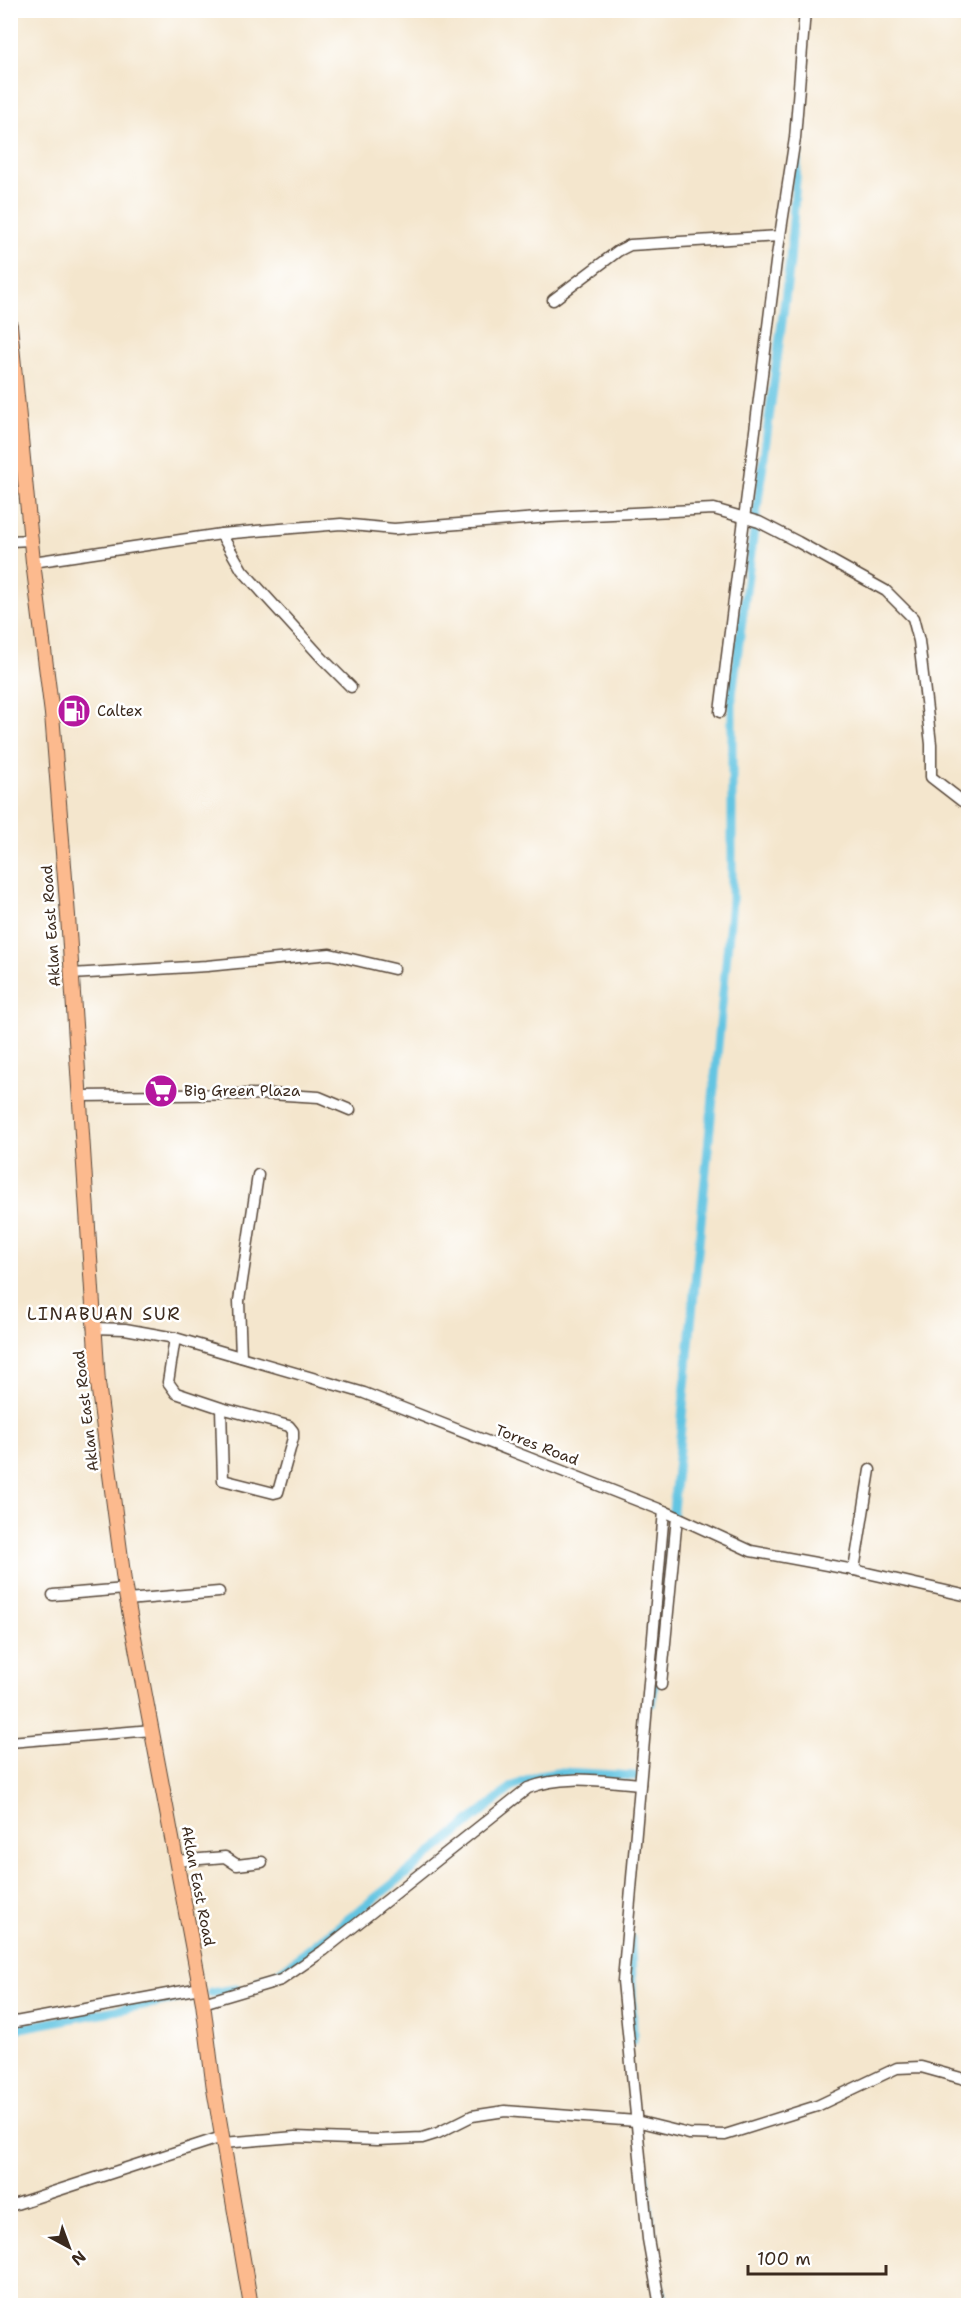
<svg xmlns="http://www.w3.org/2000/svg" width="979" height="2316" font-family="'Shantell Sans',sans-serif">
<rect width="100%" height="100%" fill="#fff"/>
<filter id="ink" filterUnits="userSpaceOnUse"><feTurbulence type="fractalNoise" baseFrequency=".0167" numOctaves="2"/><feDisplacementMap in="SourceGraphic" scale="12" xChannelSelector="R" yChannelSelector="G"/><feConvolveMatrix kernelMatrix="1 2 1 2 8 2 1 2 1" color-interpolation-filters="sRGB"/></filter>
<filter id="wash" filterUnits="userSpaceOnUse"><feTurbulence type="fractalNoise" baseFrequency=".008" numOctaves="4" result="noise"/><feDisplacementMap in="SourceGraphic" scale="24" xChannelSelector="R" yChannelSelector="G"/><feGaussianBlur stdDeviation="1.35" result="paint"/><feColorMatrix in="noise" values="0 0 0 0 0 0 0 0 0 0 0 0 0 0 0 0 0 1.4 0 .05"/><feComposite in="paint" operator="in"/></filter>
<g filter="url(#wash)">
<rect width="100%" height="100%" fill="#f4e6cd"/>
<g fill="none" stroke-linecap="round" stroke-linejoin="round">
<path stroke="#63c5e2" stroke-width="3" d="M 647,2172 L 661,2279 L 667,2306"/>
<g stroke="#63c5e2" stroke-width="9">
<path d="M 672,1521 L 732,901 L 732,695 L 790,262 L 799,139"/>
<path d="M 652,1703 L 670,1535"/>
<path d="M 631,1938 L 633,2041"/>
<path d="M 260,1981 L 274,1976 L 285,1968 L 407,1873 L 512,1787 L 538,1776 L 562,1772 L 635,1776"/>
<path d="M 211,1993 L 236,1989"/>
<path d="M 10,2030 L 186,1997"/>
</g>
</g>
</g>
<g filter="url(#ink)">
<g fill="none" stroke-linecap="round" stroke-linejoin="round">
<g stroke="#574638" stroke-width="13">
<g id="minor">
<path d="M 553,300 L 618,251 L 630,245 L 780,236"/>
<path d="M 221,534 L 242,570 L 322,658 L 351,687"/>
<path d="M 10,541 L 31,540"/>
<path d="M 33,562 L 221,534 L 341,524 L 394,529 L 551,517 L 714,509 L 759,522 L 798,542 L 886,591 L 913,618 L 919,641 L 931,744 L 931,777 L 962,801 L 968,804"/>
<path d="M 720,712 L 776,262 L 795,138 L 805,10"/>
<path d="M 71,974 L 207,966 L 330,954 L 394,969"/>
<path d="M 80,1096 L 269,1094 L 319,1097 L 350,1110"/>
<path d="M 93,1328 L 125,1329 L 175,1338 L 364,1393 L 664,1511 L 751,1551 L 854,1570 L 968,1596"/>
<path d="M 175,1338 L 168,1382 L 176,1393 L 221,1408 L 289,1426 L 293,1431 L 293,1438 L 278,1492 L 274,1493 L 223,1480 L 221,1408"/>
<path d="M 241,1357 L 239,1301 L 258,1175"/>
<path d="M 854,1570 L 870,1470"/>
<path d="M 53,1595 L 125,1589"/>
<path d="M 127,1600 L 219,1592"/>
<path d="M 661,1685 L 677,1517"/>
<path d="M 10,1742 L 152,1730"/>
<path d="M 176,1861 L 225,1857 L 237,1865 L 262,1862"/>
<path d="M 203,2003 L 281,1980 L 323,1951 L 528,1788 C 564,1774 601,1781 640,1784"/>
<path d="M 10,2023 L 200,1988"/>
<path d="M 223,2143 L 295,2137 L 377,2140 L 422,2138 L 438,2133 L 472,2116 L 505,2111 L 636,2121 L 689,2134 L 725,2135 L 817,2106 L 897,2068 L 921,2067 L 968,2080"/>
<path d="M 13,2205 L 222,2137"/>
<path d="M 660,2306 L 648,2239 L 623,1981 L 664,1511"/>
</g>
</g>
<g stroke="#574638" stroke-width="16">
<path id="major" d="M 10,325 L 33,562 L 52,714 L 68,916 L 98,1383 L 125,1589 L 203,2003 L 214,2089 L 251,2306"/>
</g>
<use href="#minor" stroke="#fff" stroke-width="10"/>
<use href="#major" stroke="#fcba8e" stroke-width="14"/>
</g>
</g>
<defs>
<g id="fuel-disc" transform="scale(1.725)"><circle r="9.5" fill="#b5179e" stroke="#fff"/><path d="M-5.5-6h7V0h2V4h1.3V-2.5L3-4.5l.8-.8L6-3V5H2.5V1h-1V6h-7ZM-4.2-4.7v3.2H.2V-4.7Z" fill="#fff"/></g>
<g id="supermarket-disc" transform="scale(1.725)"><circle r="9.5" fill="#b5179e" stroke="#fff"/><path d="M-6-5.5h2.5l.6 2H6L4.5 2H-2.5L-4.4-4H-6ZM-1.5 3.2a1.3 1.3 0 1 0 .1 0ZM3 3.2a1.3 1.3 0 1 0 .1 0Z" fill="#fff"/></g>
</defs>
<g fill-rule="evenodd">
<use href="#fuel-disc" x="74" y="711"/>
<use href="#supermarket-disc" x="161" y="1091"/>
</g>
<g text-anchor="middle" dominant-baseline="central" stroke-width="5" stroke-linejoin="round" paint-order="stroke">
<g font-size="15" fill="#3b2a1e" stroke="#fff" text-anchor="start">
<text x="97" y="711">Caltex</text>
<text x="184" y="1091">Big Green Plaza</text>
</g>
<g font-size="15" fill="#3b2a1e" stroke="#fff">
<text transform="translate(51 926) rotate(-94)">Aklan East Road</text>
<text transform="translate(86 1411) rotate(-97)">Aklan East Road</text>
<text transform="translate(537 1445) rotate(21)">Torres Road</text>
<text transform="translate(198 1886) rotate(79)">Aklan East Road</text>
</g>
<g font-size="18" letter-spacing="1.5" fill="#3b2a1e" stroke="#fff">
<text x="104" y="1314">LINABUAN SUR</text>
</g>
</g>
<rect width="979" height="2316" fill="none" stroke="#fff" stroke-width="36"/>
<g transform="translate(69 2247) rotate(139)" stroke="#ffffff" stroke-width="4.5" paint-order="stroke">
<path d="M0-4.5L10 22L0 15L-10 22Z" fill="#3b2a1e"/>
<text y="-9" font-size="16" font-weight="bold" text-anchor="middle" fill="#3b2a1e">N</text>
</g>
<path d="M748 2265v9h138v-9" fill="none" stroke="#3b2a1e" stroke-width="3"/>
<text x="757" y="2265" font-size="18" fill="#3b2a1e" stroke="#ffffff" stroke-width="4.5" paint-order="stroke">100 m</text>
</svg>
